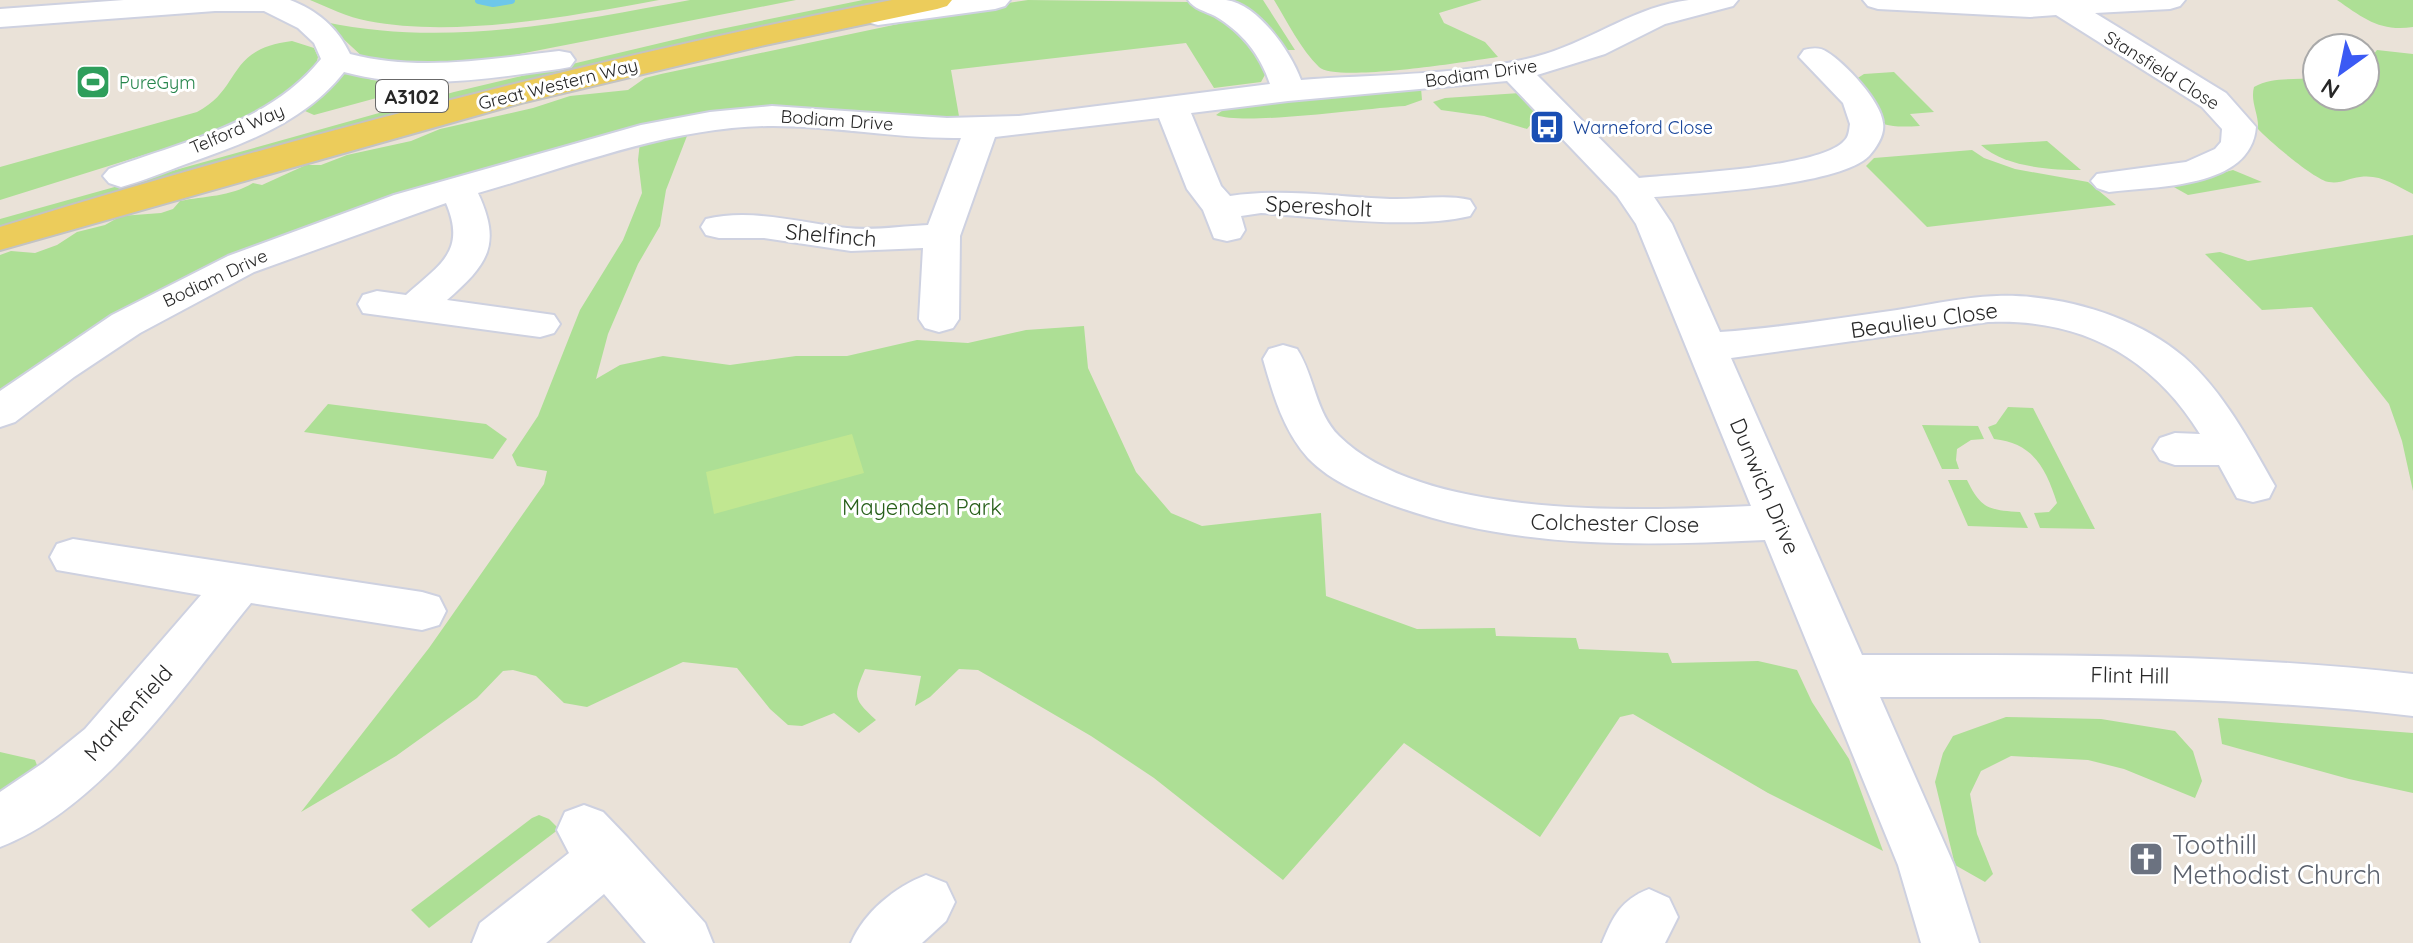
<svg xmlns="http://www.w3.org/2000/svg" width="2413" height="943" font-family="Quicksand,sans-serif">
<rect width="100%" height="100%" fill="#eae2d8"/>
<g fill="#addf95">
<path d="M 310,0 L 659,0 C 572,16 455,38 368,21 C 347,17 329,8 310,0 Z"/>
<path d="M 690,0 L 796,0 L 448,68 L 365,59 L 325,22 C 447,48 570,22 690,0 Z"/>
<path d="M 863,0 L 901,0 L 0,228 L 0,219 L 454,92 L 711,31 Z"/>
<path d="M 1028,0 L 1190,2 L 1246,31 L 1266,73 L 1261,82 L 1214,88 L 1186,43 L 951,70 L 960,122 L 753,113 L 363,210 L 0,399 L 0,255 L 11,251 L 35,253 L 57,245 L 77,232 L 105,225 L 121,216 L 161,213 L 173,209 L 180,201 C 204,196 230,197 253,183 L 262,185 L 306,165 L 321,165 L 347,155 L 411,141 L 440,129 L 533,108 L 570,96 L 628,90 L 645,78 L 661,74 L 974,8 Z"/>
<path d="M 1222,0 L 1263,0 L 1295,50 L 1287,50 L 1278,39 Z"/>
<path d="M 1274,0 L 1482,0 L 1439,13 L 1444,23 L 1485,42 L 1498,57 C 1470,61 1336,83 1319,67 C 1301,50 1287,21 1274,0 Z"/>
<path d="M 2337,0 L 2413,0 L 2413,27 C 2380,32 2363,18 2337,0 Z"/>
<path d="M 292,41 L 314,48 L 318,57 L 311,84 L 227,129 L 0,200 L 0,167 L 197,112 C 243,88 225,49 292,41 Z"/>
<path d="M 2377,50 L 2413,54 L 2413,194 C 2395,185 2380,174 2360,177 C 2349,178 2341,184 2329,182 C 2315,180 2269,141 2258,129 C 2259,114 2250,102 2254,87 C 2273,76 2295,81 2317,77 L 2317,96 L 2365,96 L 2365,65 Z"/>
<path d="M 347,71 L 372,80 L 403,83 L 404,87 L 395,93 L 314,115 L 305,111 C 312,104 342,73 347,71 Z"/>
<path d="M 1894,72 L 1934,112 L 1910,114 L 1920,126 C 1870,129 1877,121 1853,81 L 1864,74 Z"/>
<path d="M 1421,88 L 1422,100 L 1405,106 C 1367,108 1244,126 1216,115 L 1226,108 L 1247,105 Z"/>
<path d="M 1520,93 L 1544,120 L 1533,122 L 1527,129 L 1484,116 L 1441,110 L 1433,102 L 1445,98 Z"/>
<path d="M 680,133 L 687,136 L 666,190 L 660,226 L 638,264 L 608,334 L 596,379 L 620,365 L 663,356 L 730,365 L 796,356 L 847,356 L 917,340 L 968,343 L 1026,330 L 1084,326 L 1088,368 L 1136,472 L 1171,513 L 1202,526 L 1321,513 L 1326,596 L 1417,629 L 1495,628 L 1496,636 L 1576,638 L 1579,649 L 1668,653 L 1672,663 L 1758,661 L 1797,670 L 1812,702 L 1849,759 L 1883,851 L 1768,793 L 1633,714 L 1620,717 L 1540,837 L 1404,743 L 1283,880 L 1154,778 L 1091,736 L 978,670 L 959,669 L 930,697 L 915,706 L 921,676 L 865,669 C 853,697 853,699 876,720 L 859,733 L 834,713 L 802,726 L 788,725 L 770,709 L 737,668 L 683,662 L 587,707 L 564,703 L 536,676 L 513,670 L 503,671 L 477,698 L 396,756 L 301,812 L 429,648 L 544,484 L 547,471 L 517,466 L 512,455 L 538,416 L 580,310 L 623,240 L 642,193 L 638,160 L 640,142 Z"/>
<path d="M 2047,141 L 2081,170 C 2051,170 2004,167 1981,145 Z"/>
<path d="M 1972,150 L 1984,158 L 2015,169 L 2088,182 L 2116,205 L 1927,227 L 1866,166 L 1874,158 Z"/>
<path d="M 2233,170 L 2262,182 L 2188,195 L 2172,186 Z"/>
<path d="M 2413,235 L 2413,491 L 2402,441 L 2389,404 L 2312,307 L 2262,310 L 2205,254 L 2220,252 L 2248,261 Z"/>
<path d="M 328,404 L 486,424 L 507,439 L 493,459 L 304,432 Z"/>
<path d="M 2008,407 L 2033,408 L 2095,529 L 2040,528 L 2034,513 L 2049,512 L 2057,503 C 2046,468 2033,443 1994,439 L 1988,427 L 1996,424 Z"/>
<path d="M 1922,425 L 1978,426 L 1984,439 L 1971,440 L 1957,449 L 1956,460 L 1959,469 L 1942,469 Z"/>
<path d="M 1948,480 L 1967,480 C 1981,509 1989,510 2020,512 L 2028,528 L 1968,526 Z"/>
<path d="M 2006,717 L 2101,719 L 2175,731 L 2193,751 L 2202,781 L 2195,798 L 2124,769 L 2088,760 L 2011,756 L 1981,771 L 1970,794 L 1977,834 L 1993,874 L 1985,882 L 1955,865 L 1935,782 L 1943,753 L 1953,736 Z"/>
<path d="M 2218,718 L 2413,733 L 2413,793 L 2349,779 L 2222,744 Z"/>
<path d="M 0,752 L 35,760 L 38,768 L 0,796 Z"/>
<path d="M 539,815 L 549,819 L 559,829 L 429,928 L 411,910 L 532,818 Z"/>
</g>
<path fill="#c1e791" d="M 852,434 L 864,473 L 714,514 L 706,472 Z"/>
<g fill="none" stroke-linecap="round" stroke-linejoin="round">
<path stroke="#6dc7ea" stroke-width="8" d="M 479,0 L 493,3 L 511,0"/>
<g stroke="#ced1e0" stroke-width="4">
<g id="minor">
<path d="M 124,0 L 290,0 C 317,10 338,28 350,54 C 419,72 490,59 559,51 L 570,53 L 575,60 L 570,67 L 559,69 C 487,79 415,91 344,72 C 305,122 244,144 186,164 C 164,172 143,181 121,187 L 109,183 L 103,176 L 109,169 C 182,142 270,123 321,59 L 314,43 L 298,28 L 264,11 L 215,11 L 0,27 L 0,9 Z"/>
<path d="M 929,0 L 1010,0 L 1005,6 L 995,9 L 878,25 L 867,22 L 863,16 L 867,10 Z"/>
<path d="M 1188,0 C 1200,0 1214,0 1226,0 C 1258,4 1291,52 1301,80 C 1378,74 1472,76 1545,54 C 1594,39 1637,6 1689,0 C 1704,0 1722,0 1738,0 L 1733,6 L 1665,24 L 1605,54 L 1537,75 L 1639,178 C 1678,174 1820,168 1844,141 C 1849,137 1849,130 1850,124 L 1843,103 L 1799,57 L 1804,50 C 1812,48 1820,47 1827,52 C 1845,63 1881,101 1883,123 C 1885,134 1877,147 1869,156 C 1839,186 1699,193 1654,197 L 1672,224 L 1720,332 C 1774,328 1829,320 1883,312 C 1921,307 1959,297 1997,296 C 2061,294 2136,316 2184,357 C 2223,391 2250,442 2275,486 L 2269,498 L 2253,502 L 2237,498 L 2219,465 L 2175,465 L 2160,460 L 2153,449 L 2160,438 L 2175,433 L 2200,434 C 2152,356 2080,318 1988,322 L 1731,358 L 1862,655 C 2046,655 2229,653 2413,674 L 2413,716 C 2236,695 2059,697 1880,697 L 1954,865 L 1979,943 L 1921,943 L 1898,865 L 1765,540 C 1640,546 1518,549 1398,507 C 1367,496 1332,483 1308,458 C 1283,430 1273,394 1263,359 L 1269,349 L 1283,345 L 1297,349 C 1315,377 1315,412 1339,436 C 1424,520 1640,511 1751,506 L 1636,224 L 1617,196 L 1507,81 L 1288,101 L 1191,113 L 1221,186 L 1230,196 C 1283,188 1336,197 1390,199 C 1416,200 1444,194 1470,200 L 1475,208 L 1470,216 C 1411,230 1323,217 1261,213 L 1241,216 L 1245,230 L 1240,238 L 1227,241 L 1214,238 L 1203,210 L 1187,189 L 1159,118 L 995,137 L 960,236 L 959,319 L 953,328 L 939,332 L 925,328 L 919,319 L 923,248 L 851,251 L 764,238 L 719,238 L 706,235 L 701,227 L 706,219 C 752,208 801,223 847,228 C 873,231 902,226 928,225 L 961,138 C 899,139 836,126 773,126 C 673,126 573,166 478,193 C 502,245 488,264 447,300 L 554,315 L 560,324 L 554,333 L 540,337 L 363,313 L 358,304 L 363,295 L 377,291 L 406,295 C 439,265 467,252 446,203 L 254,272 L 140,333 L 74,377 L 15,422 L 0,427 L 0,391 L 112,315 L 228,256 L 394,195 L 641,125 L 710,112 L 772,106 L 947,118 L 1019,116 L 1270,84 C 1260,54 1242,32 1215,16 C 1205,11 1194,9 1188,0 Z"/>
<path d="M 1863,0 L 2185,0 L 2180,6 L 2170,9 L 2095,13 L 2226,93 L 2256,127 C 2251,189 2156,186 2109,192 L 2097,188 L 2091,181 L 2097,174 L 2186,162 L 2215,149 L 2221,142 L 2222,129 L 2202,107 L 2056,15 L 2030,17 L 1878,9 L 1868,6 Z"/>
<path d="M 73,539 L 422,592 L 439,597 L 446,611 L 439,625 L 422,630 L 251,603 C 183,686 102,808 0,847 L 0,792 L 43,763 L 85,729 L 201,595 L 57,570 L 50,557 L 57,544 Z"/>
<path d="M 584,805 L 603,812 L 628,838 L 705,923 L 713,943 L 646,943 L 604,894 L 546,943 L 472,943 L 480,923 L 569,853 L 557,830 L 565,812 Z"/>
<path d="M 926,875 L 946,883 L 955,902 L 946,921 L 922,943 L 851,943 C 864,912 895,887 926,875 Z"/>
<path d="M 1649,889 L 1669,898 L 1678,917 L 1665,943 L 1602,943 C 1613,916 1621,900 1649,889 Z"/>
</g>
</g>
<g stroke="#c3c3c3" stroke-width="4">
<path id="major" d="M 892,0 L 952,0 L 947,6 L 937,9 L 765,45 L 521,103 L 0,250 L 0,227 C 292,137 592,59 892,0 Z"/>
</g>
<use href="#minor" fill="#fff" fill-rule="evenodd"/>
<use href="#major" fill="#eccc5b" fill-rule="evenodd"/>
</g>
<defs>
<g id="stadium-square" transform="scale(1.8)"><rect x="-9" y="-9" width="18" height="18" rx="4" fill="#2e9e5b" stroke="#fff"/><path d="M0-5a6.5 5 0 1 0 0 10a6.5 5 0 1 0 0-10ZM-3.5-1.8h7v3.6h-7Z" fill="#fff"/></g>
<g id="bus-square" transform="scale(1.8)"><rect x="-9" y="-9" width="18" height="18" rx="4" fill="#1a4fb4" stroke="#fff"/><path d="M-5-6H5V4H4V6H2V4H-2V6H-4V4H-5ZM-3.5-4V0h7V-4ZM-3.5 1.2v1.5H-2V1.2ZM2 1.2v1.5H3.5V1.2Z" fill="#fff"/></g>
<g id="church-square" transform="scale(1.8)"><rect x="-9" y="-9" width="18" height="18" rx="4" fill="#6b7280" stroke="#fff"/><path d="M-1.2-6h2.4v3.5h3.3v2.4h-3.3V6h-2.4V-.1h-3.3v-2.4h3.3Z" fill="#fff"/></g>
</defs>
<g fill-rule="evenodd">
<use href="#stadium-square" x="93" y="82"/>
<use href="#bus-square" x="1547" y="127"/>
<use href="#church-square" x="2146" y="859"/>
</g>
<g text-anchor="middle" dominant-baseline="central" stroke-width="6" stroke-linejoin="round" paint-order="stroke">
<g font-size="18" fill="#272727" stroke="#fff">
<text transform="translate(2162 70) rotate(32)">Stansfield Close</text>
<text transform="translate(1481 73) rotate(-8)">Bodiam Drive</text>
<text transform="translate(558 84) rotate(-14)">Great Western Way</text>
<text transform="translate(837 120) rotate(4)">Bodiam Drive</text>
<text transform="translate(237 129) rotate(-23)">Telford Way</text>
<text transform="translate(215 278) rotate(-25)">Bodiam Drive</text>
</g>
<g font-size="18" fill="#27864d" stroke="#fff" text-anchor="start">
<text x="119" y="82">PureGym</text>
</g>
<g font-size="18" fill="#164399" stroke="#fff" text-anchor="start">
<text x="1573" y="127">Warneford Close</text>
</g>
<rect fill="#fff" stroke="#686868" stroke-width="2" x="376" y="80" width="72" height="32" rx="6"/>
<g font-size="20" font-weight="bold" fill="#272727">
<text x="412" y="96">A3102</text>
</g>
<g font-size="22" fill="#272727" stroke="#fff">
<text transform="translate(1319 206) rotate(3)">Speresholt</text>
<text transform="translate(831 235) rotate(5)">Shelfinch</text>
<text transform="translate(1924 320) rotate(-8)">Beaulieu Close</text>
<text transform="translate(1765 486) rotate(67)">Dunwich Drive</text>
<text transform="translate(1615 523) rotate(1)">Colchester Close</text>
<text transform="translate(2130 675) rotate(1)">Flint Hill</text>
<text transform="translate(128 713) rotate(-48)">Markenfield</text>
</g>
<g font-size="22" fill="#28601b" stroke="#fff">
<text x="922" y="507">Mayenden Park</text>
</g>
<g font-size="26" fill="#5b616d" stroke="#fff" text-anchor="start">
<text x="2172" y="844">Toothill<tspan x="2172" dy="30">Methodist Church</tspan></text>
</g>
</g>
<g transform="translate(2341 72) rotate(213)"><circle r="38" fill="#ffffff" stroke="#a9a9a9" stroke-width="2"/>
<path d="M0-6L14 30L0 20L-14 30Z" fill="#3b5af4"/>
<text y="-12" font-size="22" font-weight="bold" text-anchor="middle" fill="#272727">N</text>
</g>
</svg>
